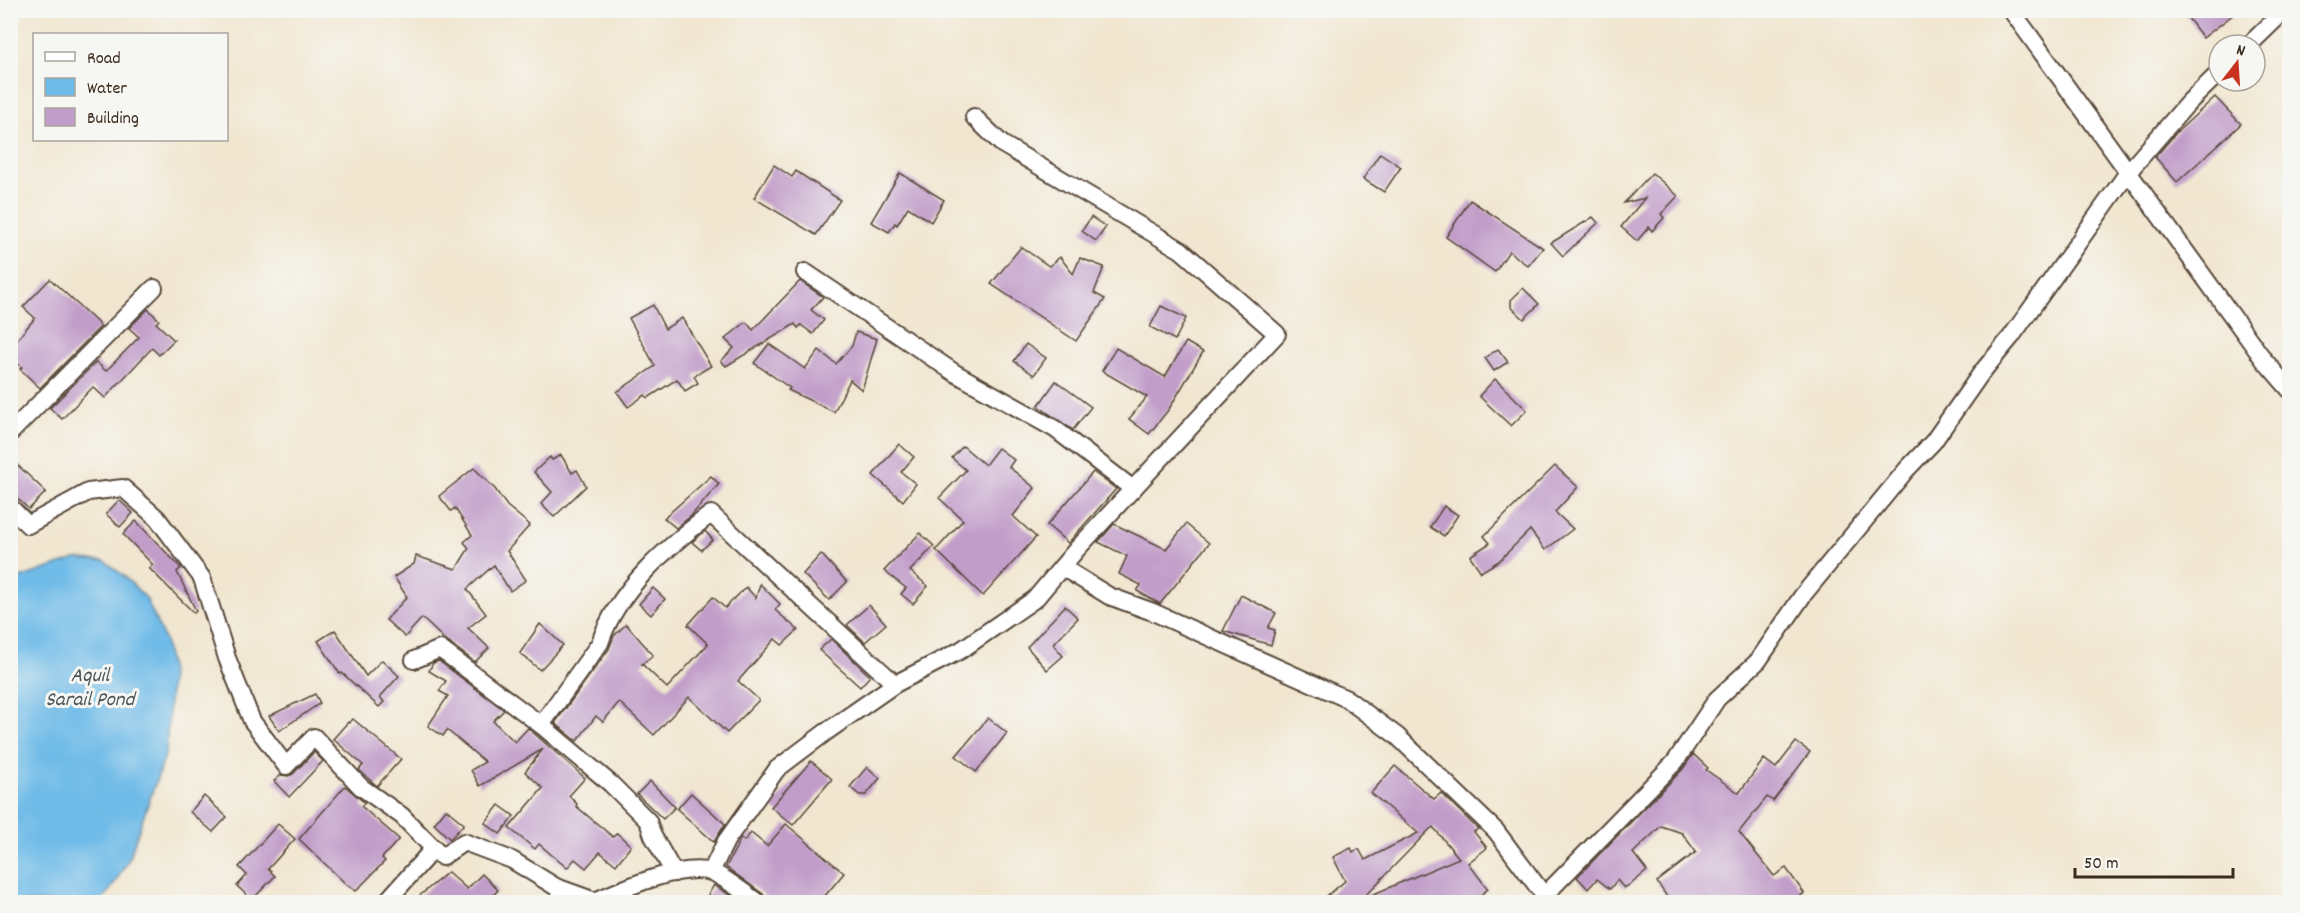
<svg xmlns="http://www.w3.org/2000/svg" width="2300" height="913" font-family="Dekko,sans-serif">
<rect width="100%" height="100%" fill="#f6f6f2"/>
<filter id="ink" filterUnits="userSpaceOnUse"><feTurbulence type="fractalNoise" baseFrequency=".0167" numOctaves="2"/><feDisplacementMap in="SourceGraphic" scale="12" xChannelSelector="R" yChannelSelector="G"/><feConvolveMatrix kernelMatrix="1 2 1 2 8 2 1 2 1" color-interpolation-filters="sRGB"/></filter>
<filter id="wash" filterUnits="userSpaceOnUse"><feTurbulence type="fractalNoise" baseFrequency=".008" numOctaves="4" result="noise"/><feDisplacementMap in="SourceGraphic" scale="24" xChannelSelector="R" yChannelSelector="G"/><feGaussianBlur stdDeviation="1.35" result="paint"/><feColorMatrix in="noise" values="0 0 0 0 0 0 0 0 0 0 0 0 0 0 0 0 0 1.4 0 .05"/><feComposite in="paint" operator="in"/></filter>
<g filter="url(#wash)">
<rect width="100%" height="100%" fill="#f1e6d0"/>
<path fill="#6fbbe8" stroke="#557283" stroke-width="1.5" d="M 75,559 L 105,561 L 123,575 L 146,598 L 165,641 L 171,672 L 166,753 L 128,861 L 113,886 L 100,902 L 11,902 L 11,581 Z"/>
<g id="blocks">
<g fill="#c19dc9" fill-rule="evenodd">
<path d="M 2182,10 L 2239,10 L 2203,38 Z"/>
<path d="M 2215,97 L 2241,124 L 2177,182 L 2155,157 L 2177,132 Z"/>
<path d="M 1380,153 L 1401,167 L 1384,192 L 1363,179 Z"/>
<path d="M 774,165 L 792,177 L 796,171 L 840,200 L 816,235 L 754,198 Z"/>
<path d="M 900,173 L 944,200 L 931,222 L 908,207 L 897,225 L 895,223 L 889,232 L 871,222 Z"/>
<path d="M 1652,173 L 1678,196 L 1661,214 L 1664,218 L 1652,231 L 1649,227 L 1637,241 L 1621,227 L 1645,198 L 1624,203 Z"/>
<path d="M 1470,200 L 1543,248 L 1528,266 L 1509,251 L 1495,272 L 1446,237 Z"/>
<path d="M 1091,217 L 1106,227 L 1096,241 L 1082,231 Z"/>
<path d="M 1593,217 L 1598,223 L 1563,256 L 1551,243 Z"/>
<path d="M 1021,247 L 1049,266 L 1060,257 L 1073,274 L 1080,258 L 1104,267 L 1094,293 L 1105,299 L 1076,341 L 991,284 Z"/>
<path d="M 50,279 L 101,326 L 40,388 L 20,369 L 22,367 L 10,356 L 10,348 L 35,318 L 23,307 Z"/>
<path d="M 800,281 L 823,297 L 811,310 L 824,320 L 813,334 L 801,325 L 798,328 L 795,324 L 726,366 L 721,361 L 734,348 L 725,339 L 746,322 L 753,330 Z"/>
<path d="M 1523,288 L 1539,304 L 1524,319 L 1511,307 L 1511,300 Z"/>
<path d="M 653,305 L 665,329 L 682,318 L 711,366 L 694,376 L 698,383 L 685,391 L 677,379 L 648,398 L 645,395 L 628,407 L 617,392 L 655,366 L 629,318 Z"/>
<path d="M 1161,306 L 1186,318 L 1175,340 L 1150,327 Z"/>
<path d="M 148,309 L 159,320 L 156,323 L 174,340 L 159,355 L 152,348 L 105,398 L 93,387 L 62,419 L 50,408 L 96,362 L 106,371 L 139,337 L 129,328 Z"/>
<path d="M 856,332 L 877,339 L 862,390 L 850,380 L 834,412 L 788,390 L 790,388 L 754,363 L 769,344 L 805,369 L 819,350 L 836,364 L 852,346 Z"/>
<path d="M 1186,342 L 1203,352 L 1169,409 L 1149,434 L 1129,419 L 1147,397 L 1102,371 L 1116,348 L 1165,377 Z"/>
<path d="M 1026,344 L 1046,358 L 1034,375 L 1014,361 Z"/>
<path d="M 1498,349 L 1508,362 L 1494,371 L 1485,358 Z"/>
<path d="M 1495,379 L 1527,410 L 1511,426 L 1479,396 Z"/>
<path d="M 1056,381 L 1091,407 L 1073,430 L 1038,406 Z"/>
<path d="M 899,444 L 914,457 L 901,472 L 916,484 L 903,501 L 873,475 Z"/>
<path d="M 963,446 L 985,465 L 998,448 L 1014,460 L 1009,467 L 1035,488 L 1013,516 L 1036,537 L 983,596 L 936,550 L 963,520 L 939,498 L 966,470 L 952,458 Z"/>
<path d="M 561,455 L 572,473 L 577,470 L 586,486 L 554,517 L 541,504 L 552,492 L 534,472 L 550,457 L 552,460 Z"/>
<path d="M 10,458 L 46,492 L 29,509 L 10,492 Z"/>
<path d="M 1555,466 L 1578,487 L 1555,512 L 1573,529 L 1545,550 L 1530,530 L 1499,561 L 1481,572 L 1470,556 L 1490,543 L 1484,536 Z"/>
<path d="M 474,468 L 495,489 L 507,506 L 530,525 L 507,551 L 526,580 L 510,591 L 494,565 L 467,589 L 486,614 L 468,628 L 489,648 L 475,662 L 444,639 L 422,618 L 405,637 L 386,620 L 407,597 L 394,577 L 414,564 L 416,556 L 456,569 L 469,548 L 464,542 L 472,535 L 455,508 L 451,511 L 439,496 Z"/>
<path d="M 1093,472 L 1116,489 L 1068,543 L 1047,525 Z"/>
<path d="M 711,476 L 719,484 L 691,516 L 676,528 L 664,518 Z"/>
<path d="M 119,500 L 133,513 L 120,527 L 106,514 Z"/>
<path d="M 1444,506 L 1458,515 L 1444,536 L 1430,527 Z"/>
<path d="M 136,521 L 181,568 L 177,572 L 196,611 L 194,613 L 149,568 L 153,565 L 123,534 Z"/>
<path d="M 1114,524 L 1166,549 L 1186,524 L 1209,543 L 1160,604 L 1137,591 L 1141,585 L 1119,574 L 1127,556 L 1098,542 Z"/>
<path d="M 705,531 L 713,540 L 701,550 L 692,542 Z"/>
<path d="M 920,533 L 934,546 L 910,571 L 928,586 L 913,604 L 901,594 L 906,588 L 884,571 Z"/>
<path d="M 821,554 L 847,582 L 829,600 L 803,574 Z"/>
<path d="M 760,584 L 780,604 L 775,610 L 798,630 L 782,645 L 775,639 L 738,681 L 759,700 L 727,733 L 689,697 L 654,735 L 619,702 L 603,722 L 596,716 L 577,741 L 555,723 L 609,649 L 614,636 L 626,624 L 653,655 L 642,664 L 667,688 L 708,644 L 688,625 L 713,597 L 725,608 L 746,587 L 756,598 Z"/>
<path d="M 653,588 L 665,599 L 651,615 L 639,604 Z"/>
<path d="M 1241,595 L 1276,613 L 1268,628 L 1275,630 L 1271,645 L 1223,631 Z"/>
<path d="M 869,605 L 886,624 L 865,642 L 847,625 Z"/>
<path d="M 1065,606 L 1078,618 L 1053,644 L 1063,656 L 1047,670 L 1027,647 Z"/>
<path d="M 540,624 L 563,645 L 540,670 L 520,653 Z"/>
<path d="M 335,630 L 366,676 L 382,660 L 399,676 L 380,697 L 384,702 L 379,707 L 342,673 L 340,674 L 318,641 Z"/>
<path d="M 831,639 L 870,676 L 860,687 L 819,650 Z"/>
<path d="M 439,661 L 504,710 L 493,721 L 515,742 L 528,728 L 585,778 L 569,796 L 577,804 L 576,806 L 613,837 L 617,833 L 631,846 L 616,865 L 600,852 L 586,868 L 575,859 L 567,868 L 539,844 L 535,849 L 509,828 L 543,788 L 525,772 L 543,749 L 480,786 L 471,770 L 485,762 L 447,730 L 443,736 L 428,726 L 448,696 L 439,691 L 446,681 L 429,671 L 433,663 Z"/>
<path d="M 315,694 L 320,703 L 279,731 L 269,716 Z"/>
<path d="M 988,718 L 1007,733 L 976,772 L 956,756 Z"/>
<path d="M 353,719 L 401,759 L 377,786 L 359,770 L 363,765 L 333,739 L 348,722 L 349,723 Z"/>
<path d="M 1796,742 L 1810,752 L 1773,801 L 1767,797 L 1739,832 L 1774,876 L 1786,868 L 1804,893 L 1792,903 L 1671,903 L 1657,882 L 1696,852 L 1682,833 L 1661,826 L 1633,853 L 1647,871 L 1631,884 L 1624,888 L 1617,880 L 1610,889 L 1597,879 L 1588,889 L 1577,877 L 1683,769 L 1693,754 L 1708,768 L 1706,770 L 1739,793 L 1764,759 L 1776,768 Z"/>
<path d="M 314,752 L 323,761 L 289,797 L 274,781 L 281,775 L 288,776 L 293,774 Z"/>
<path d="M 811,761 L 832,779 L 793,825 L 771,807 Z"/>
<path d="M 1395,766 L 1434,799 L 1441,793 L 1478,829 L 1474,832 L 1487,848 L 1468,863 L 1488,889 L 1470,903 L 1318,903 L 1345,881 L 1333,857 L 1351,848 L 1353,852 L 1359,849 L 1365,860 L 1418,833 L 1371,793 ZM 1433,827 L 1459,858 L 1362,899 L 1429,830 Z"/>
<path d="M 867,767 L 880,778 L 866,795 L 859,795 L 850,787 Z"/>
<path d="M 650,781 L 675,807 L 663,819 L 637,794 Z"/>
<path d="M 345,786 L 365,803 L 361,806 L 399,839 L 382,858 L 385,861 L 356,891 L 347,885 L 299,839 Z"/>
<path d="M 691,793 L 725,824 L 714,842 L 677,809 Z"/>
<path d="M 204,796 L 227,817 L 213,832 L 190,812 Z"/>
<path d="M 499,805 L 514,816 L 500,834 L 485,823 Z"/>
<path d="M 446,809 L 464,824 L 450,839 L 434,824 Z"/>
<path d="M 278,824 L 295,839 L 268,869 L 275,876 L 252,900 L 237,886 L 247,875 L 239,867 Z"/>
<path d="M 786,824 L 844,873 L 819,903 L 767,903 L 763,894 L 726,867 L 741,838 L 744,841 L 751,833 L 767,846 Z"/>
<path d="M 448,872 L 467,889 L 482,874 L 498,890 L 486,903 L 411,903 Z"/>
<path d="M 714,885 L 728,894 L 740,903 L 703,903 Z"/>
</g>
</g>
</g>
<g filter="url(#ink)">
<use href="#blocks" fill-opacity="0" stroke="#564639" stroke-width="1.5"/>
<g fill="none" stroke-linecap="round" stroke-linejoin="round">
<g stroke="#564639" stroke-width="20">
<g id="street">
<path d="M 2011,10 L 2264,360 L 2290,390"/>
<path d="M 2249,45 L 2285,10"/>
<path d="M 805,272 L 955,373 L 1055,429 L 1133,489"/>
<path d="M 10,433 L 154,288"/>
<path d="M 10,507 L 28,525 L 88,492 L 123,488 L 157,518 L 202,578 L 227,658 L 252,721 L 286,766 L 314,737 L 361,787 L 402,816 L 442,857 L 464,842 L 512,860 L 556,887 L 595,901 C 623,889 680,863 711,872 C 721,875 748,895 757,902"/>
<path d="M 1062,567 L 1109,596 L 1153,612 L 1347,699 L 1397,736 L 1496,831 L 1549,902"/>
<path d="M 414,660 L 440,649 L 541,725 L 611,784 L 648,821 L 653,836 L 674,873"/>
<path d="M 541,725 L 600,643 C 617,590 668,546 711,514 L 895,684"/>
<path d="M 711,872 L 726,841 L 777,769 L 826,732 L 895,684 L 961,650 L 1035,599 L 1077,549 L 1277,334 L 1181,250 L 1002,144 L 974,117"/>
<path d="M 1544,896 L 1675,762 L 1717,699 L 1758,661 L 1803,595 L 1907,469 L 1933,442 L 1982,372 L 2011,337 L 2129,171 L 2188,103 L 2219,73"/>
<path d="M 386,902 L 434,848"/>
</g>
</g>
<use href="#street" stroke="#fff" stroke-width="16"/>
</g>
</g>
<g text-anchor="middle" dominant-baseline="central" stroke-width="6" stroke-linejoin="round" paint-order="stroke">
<g font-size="21" font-style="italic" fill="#4b565b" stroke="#f6f6f2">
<text x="90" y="677">Aquil<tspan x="90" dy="24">Sarail Pond</tspan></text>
</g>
</g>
<rect width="2300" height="913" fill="none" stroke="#f6f6f2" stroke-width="36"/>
<rect x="33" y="33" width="195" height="108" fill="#f6f6f2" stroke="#aba49d" stroke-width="1.5"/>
<rect x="45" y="52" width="30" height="9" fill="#ffffff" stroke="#aba49d" stroke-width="1.5"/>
<text x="87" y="63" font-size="18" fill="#3b2a1e">Road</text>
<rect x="45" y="78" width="30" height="18" fill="#6fbbe8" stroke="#aba49d" stroke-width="1.5"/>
<text x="87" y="93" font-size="18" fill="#3b2a1e">Water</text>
<rect x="45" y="108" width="30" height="18" fill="#c19dc9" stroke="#aba49d" stroke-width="1.5"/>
<text x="87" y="123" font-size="18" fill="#3b2a1e">Building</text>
<g transform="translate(2237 63) rotate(17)"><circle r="28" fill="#f6f6f2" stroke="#aba49d" stroke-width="1.5"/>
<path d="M0-4.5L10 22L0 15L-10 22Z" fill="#c8321e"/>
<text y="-9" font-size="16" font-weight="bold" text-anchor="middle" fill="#3b2a1e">N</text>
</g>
<path d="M2075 868v9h158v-9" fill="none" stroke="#3b2a1e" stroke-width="3"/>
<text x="2084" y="868" font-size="18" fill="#3b2a1e" stroke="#f6f6f2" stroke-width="4.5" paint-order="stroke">50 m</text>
</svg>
